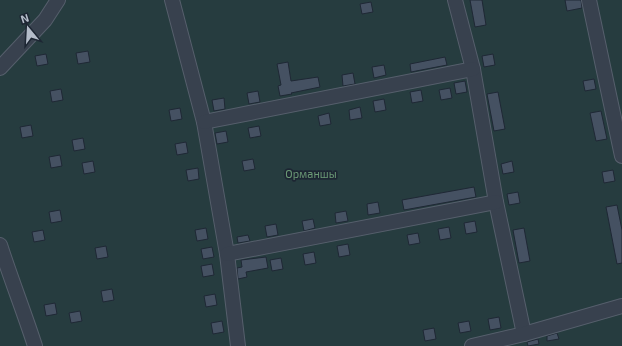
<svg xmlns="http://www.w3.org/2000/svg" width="622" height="346" font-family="'Exo 2',sans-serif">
<rect width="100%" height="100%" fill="#242f3e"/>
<rect fill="#263c3f" x="0" y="0" width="622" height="346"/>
<g fill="#455162" stroke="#1f2835">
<path d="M 470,0 L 482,0 L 486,25 L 475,27 Z"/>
<path d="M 565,0 L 581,0 L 582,8 L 567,11 Z"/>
<path d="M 371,2 L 373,12 L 362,14 L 360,4 Z"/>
<path d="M 88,51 L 90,62 L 78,64 L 76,53 Z"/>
<path d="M 46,54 L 48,64 L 37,66 L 35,56 Z"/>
<path d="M 493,54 L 495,65 L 484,67 L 482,56 Z"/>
<path d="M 445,57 L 447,65 L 411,72 L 410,64 Z"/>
<path d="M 288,62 L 291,81 L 318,77 L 320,87 L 291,93 L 292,94 L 280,96 L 278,86 L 281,85 L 277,64 Z"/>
<path d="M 384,65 L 386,75 L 374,78 L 372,67 Z"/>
<path d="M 353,73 L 355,84 L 343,86 L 342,75 Z"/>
<path d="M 594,79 L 596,89 L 585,91 L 583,81 Z"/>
<path d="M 465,81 L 467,92 L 456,94 L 454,83 Z"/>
<path d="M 450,88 L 452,98 L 441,100 L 439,90 Z"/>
<path d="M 61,89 L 63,100 L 52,102 L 50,91 Z"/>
<path d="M 421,90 L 423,101 L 412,103 L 410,92 Z"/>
<path d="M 258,91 L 260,102 L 249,104 L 247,93 Z"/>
<path d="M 498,92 L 505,129 L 494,131 L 487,94 Z"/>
<path d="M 224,98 L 225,109 L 214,111 L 212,100 Z"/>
<path d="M 384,99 L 386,110 L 375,112 L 373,101 Z"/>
<path d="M 360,107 L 362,118 L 350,120 L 349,110 Z"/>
<path d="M 180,108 L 182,119 L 171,121 L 169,110 Z"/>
<path d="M 601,111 L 607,139 L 596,141 L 590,113 Z"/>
<path d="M 329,113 L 331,124 L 320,126 L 318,116 Z"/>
<path d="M 31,125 L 33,136 L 22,138 L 20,127 Z"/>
<path d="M 259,126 L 261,136 L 250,138 L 248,128 Z"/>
<path d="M 226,131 L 228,142 L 217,144 L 215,133 Z"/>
<path d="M 83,138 L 85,149 L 74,151 L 72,140 Z"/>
<path d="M 186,142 L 188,153 L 177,155 L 175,144 Z"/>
<path d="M 60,155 L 62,166 L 51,168 L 49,157 Z"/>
<path d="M 253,159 L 255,169 L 244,171 L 242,161 Z"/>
<path d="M 93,161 L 95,172 L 84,174 L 82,163 Z"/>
<path d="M 512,161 L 514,172 L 503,174 L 501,164 Z"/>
<path d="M 198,168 L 199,179 L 188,181 L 186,170 Z"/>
<path d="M 613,170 L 615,181 L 604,183 L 602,172 Z"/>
<path d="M 474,187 L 476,197 L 404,210 L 402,200 Z"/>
<path d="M 518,192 L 520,203 L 509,205 L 507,194 Z"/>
<path d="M 378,202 L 380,213 L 368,215 L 367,204 Z"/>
<path d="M 617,205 L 622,230 L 622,263 L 617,264 L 606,207 Z"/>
<path d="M 60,210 L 62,221 L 51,223 L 49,212 Z"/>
<path d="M 346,211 L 348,221 L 336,223 L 335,213 Z"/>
<path d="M 313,219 L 315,228 L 304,231 L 302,221 Z"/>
<path d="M 475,221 L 477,232 L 466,234 L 464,223 Z"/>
<path d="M 276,224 L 278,235 L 267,237 L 265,226 Z"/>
<path d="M 449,227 L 451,238 L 440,240 L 438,229 Z"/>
<path d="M 206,228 L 208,239 L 197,241 L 195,230 Z"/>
<path d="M 524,228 L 530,261 L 519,263 L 513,230 Z"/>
<path d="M 43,230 L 45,240 L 34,242 L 32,232 Z"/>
<path d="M 418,233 L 420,243 L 409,245 L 407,235 Z"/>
<path d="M 248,235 L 250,241 L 238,243 L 237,237 Z"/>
<path d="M 348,244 L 350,255 L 339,257 L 337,246 Z"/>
<path d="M 106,246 L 108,257 L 97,259 L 95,248 Z"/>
<path d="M 212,247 L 214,257 L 203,259 L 201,249 Z"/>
<path d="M 314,252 L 316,263 L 305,265 L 303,254 Z"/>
<path d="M 266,257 L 268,268 L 246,272 L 247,277 L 238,279 L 237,268 L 242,267 L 241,260 Z"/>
<path d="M 281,258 L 283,269 L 272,271 L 270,260 Z"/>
<path d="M 212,264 L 214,275 L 203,277 L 201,266 Z"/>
<path d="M 112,289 L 114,300 L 103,302 L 101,291 Z"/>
<path d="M 215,294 L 217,305 L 206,307 L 204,296 Z"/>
<path d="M 55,303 L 57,314 L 46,316 L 44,305 Z"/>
<path d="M 80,311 L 82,321 L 71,323 L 69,313 Z"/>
<path d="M 499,317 L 501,328 L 490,330 L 488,319 Z"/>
<path d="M 222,321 L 224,332 L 213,334 L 211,323 Z"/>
<path d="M 469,321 L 471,331 L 460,333 L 458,323 Z"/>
<path d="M 434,328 L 436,339 L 425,341 L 423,330 Z"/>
<path d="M 557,333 L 559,339 L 547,341 L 547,336 Z"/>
<path d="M 538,339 L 539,344 L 528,346 L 527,342 Z"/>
</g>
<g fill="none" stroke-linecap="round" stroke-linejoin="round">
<g stroke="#565f6c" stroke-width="16">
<g id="minor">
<path d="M 172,0 L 204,122 L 227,254 L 238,346"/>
<path d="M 455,0 L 473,69 L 496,202 L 524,334"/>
<path d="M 589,0 L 622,156"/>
<path d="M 0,68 L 45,20 L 58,0"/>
<path d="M 204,122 L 473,69"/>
<path d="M 0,245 C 11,279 24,312 35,346"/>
<path d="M 227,254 L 496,202"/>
<path d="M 472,346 L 524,334 L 622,306"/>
</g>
</g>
<use href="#minor" stroke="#38414e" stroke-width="14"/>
</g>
<g text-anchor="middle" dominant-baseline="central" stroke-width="3.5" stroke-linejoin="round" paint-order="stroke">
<g font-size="11" fill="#6b9a76" stroke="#1d2633">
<text x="311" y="173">Орманшы</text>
</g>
</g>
<g transform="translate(28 28) rotate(342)" stroke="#1d2633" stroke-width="3" paint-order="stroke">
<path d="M0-3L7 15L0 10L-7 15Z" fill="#b4bcc9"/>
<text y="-6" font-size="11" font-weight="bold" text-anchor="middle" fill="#b4bcc9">N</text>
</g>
</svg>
